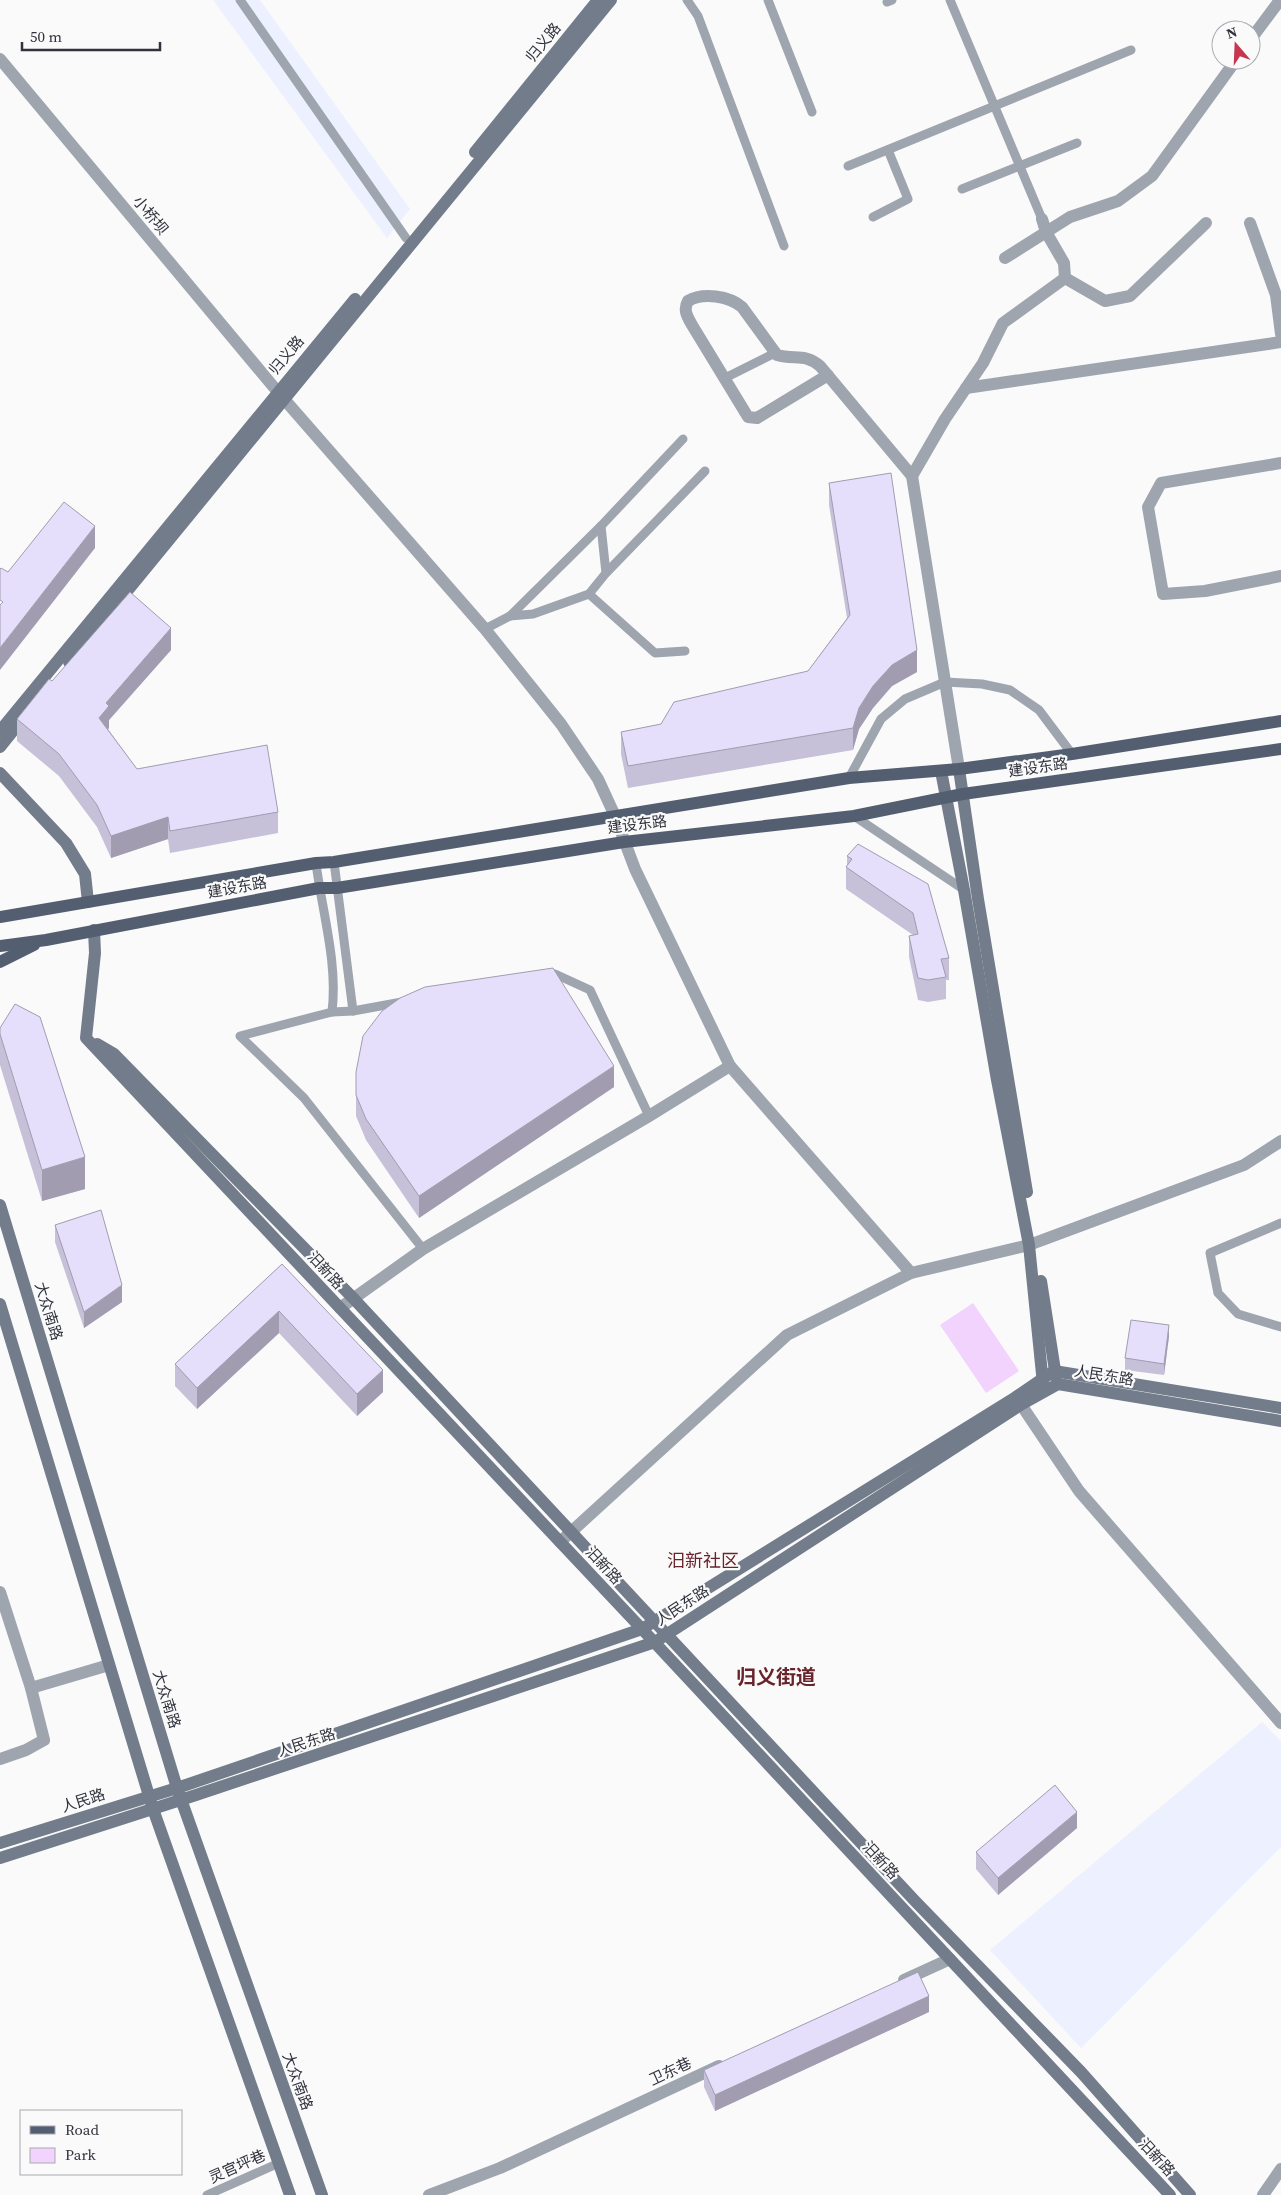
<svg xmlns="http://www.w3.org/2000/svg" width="1281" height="2195" font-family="'Source Serif 4','Noto Sans SC',serif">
<rect width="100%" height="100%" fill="#fafafa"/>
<g fill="#edf0fe">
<path d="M 213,0 L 260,0 L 410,209 L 387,238 Z"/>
<path d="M 1262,1722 L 1281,1741 L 1281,1847 L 1081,2048 L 990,1950 Z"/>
</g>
<path fill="#f1d3fd" d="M 973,1303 L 1019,1371 L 986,1393 L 940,1325 Z"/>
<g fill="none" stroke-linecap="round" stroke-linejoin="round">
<g stroke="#9ea5af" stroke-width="9">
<path d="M 240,0 L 406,238"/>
<path d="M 687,0 L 698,16 L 784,246"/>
<path d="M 768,0 L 812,112"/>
<path d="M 950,0 L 1042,219"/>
<path d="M 887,2 L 892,0"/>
<path d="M 848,166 L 1131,50"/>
<path d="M 962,189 L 1077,143"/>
<path d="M 873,217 L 908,199 L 888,150"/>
<path d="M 725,378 L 775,353"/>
<path d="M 601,526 L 606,573"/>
<path d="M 589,594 L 655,653 L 685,651"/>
<path d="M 510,616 L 533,614 L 589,594 L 606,573 L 705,471"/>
<path d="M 485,629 L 510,616 L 601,526 L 683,439"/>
<path d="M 849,778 L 881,719 L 905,699 L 945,682 L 982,684 L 1010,690 L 1039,710 L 1072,754"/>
<path d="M 854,816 L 966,891"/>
<path d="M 334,862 L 353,1011"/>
<path d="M 316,863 C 322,912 338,962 332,1012"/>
<path d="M 548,975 L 555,974 L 590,990 L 649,1116"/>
<path d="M 402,1002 L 353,1011 L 332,1012 L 240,1036 L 304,1098 L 423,1249"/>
<path d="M 1281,1223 L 1210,1253 L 1218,1293 L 1238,1314 L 1281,1327"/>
<path d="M 207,2195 L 279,2163"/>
</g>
<g stroke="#9ea5af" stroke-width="12">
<path d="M 1251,39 L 1280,0"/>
<path d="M 0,59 L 277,391 L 485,629 L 561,724 L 598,779 L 615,816 L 635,869 L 730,1066 L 911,1273"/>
<path d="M 1250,223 L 1276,295 L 1281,334"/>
<path d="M 1005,258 L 1070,217 L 1118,201 L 1152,176 L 1236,60"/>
<path d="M 1065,278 L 1105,301 L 1130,296 L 1206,223"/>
<path d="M 828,375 L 757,418 L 748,417 L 692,325 C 687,316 683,310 688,301 C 703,292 729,296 742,307 L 777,355 C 795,360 805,353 820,366 L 912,476 L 959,769"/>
<path d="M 966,388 L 1281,342"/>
<path d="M 1281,463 L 1161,483 L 1148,507 L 1163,594 L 1205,591 L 1281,576"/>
<path d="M 912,476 L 945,419 L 983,363 L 1003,323 L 1065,278 L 1064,263 L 1046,232 L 1042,219"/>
<path d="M 340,1308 L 423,1249 L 649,1116 L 730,1066"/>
<path d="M 1016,1397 L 1079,1491 L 1281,1723"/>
<path d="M 560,1542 L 787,1335 L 911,1273 L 1029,1245 L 1244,1165 L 1281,1141"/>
<path d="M 0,1592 L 31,1688 L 44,1740 L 26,1750 L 0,1759"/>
<path d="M 31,1688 L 109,1665"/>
<path d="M 904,1980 L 950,1959"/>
<path d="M 429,2195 L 500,2168 L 719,2066"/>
<path d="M 1263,2195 L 1281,2169"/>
</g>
<g stroke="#727c8b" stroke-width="12">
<path d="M 475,152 L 598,0"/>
<path d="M 69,662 L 611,0"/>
<path d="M 0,731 L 355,299"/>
<path d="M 0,747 L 28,712"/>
<path d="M 959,769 L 978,899 L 1027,1192"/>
<path d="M 941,771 L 964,890 L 997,1080 L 1029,1245 L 1043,1384"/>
<path d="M 0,773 L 66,843 L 85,874 L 88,902"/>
<path d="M 94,930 L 95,953 L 86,1038 L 642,1629 L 1170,2195"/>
<path d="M 97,1044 L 114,1054 L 354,1299 L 915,1901 L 1081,2072 L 1190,2195"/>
<path d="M 0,1205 L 177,1788 L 322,2195"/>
<path d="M 1041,1281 L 1056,1377"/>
<path d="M 0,1304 L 153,1809 L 290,2195"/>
<path d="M 0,1843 L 177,1788 L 642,1629 L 1016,1397 L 1054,1371 L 1281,1408"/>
<path d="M 0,1858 L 196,1795 L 655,1642 L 1022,1404 L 1058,1384 L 1281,1421"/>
</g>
<g stroke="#535f71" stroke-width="12">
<path d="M 0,917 L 316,863 L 334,862 L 849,778 L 959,769 L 1072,754 L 1281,721"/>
<path d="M 0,946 L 46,940 L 319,888 L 337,888 L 624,842 L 854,816 L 963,794 L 1281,749"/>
<path d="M 0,962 L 34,945"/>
</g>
</g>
<g fill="#c6c0d8">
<path d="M 829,483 L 917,672 L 892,686 L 873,708 L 859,729 L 853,750 L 628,788 L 621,754 L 621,732 L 661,724 L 808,671 L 847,618 L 829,505 Z"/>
<path d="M 171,650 L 109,720 L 109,728 L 108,729 L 137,769 L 278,812 L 278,833 L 170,853 L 168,839 L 111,858 L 97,827 L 59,776 L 17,741 L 17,719 L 52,681 Z"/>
<path d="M 858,844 L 949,958 L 949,980 L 946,980 L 946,999 L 928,1002 L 918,1000 L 909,957 L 909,936 L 913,935 L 846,889 L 846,867 L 847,865 L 847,856 Z"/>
<path d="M 0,1028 L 85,1189 L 42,1201 L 0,1065 Z"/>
<path d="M 356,1072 L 614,1087 L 419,1218 L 366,1140 L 356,1116 Z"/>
<path d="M 55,1225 L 122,1302 L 84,1328 L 55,1242 Z"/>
<path d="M 282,1264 L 383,1392 L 357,1416 L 279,1333 L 197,1409 L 175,1386 L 175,1364 Z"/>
<path d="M 1169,1336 L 1164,1375 L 1125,1370 L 1125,1358 Z"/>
<path d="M 1077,1828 L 998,1895 L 976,1869 L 976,1852 Z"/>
<path d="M 929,2012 L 715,2111 L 704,2087 L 704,2070 Z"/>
</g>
<g fill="#a19cb0">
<path d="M 95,526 L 95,548 L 0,670 L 0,648 Z"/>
<path d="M 171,628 L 171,650 L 109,720 L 109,728 L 99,739 L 99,718 L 106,703 Z"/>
<path d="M 917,650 L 917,672 L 892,686 L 873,708 L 859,729 L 853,750 L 853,728 L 859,708 L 873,686 L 892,665 Z"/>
<path d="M 168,817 L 168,839 L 111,858 L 111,836 Z"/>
<path d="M 614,1066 L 614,1087 L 419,1218 L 419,1196 Z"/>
<path d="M 85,1157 L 85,1189 L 42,1201 L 42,1170 Z"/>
<path d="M 122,1285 L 122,1302 L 84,1328 L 84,1312 Z"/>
<path d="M 279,1311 L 279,1333 L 197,1409 L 197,1388 Z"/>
<path d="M 1169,1325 L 1169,1336 L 1164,1375 L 1164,1364 Z"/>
<path d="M 383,1370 L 383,1392 L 357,1416 L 357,1394 Z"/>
<path d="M 1077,1812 L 1077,1828 L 998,1895 L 998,1878 Z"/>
<path d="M 929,1996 L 929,2012 L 715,2111 L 715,2095 Z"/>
</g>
<g fill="#e6dffb" stroke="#a19cb0">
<path d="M 891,473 L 917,650 L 892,665 L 873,686 L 859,708 L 853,728 L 628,766 L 621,732 L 661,724 L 674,702 L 808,671 L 850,615 L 829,483 Z"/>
<path d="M 64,502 L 95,526 L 0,648 L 0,605 L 3,602 L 0,600 L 0,569 L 1,568 L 8,572 Z"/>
<path d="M 130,592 L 171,628 L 106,703 L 109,706 L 99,718 L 137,769 L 267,745 L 278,812 L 170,831 L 168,817 L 111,836 L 97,805 L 59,754 L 17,719 L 49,679 L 52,681 Z"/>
<path d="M 858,844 L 928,884 L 949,958 L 941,959 L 946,977 L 928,980 L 918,978 L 909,936 L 918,934 L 913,913 L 846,867 L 852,859 L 847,856 Z"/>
<path d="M 553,968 L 614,1066 L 419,1196 L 366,1119 L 356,1095 L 356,1072 L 363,1036 L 382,1011 L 400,998 L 425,987 Z"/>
<path d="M 15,1004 L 40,1017 L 85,1157 L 42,1170 L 0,1034 L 0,1028 Z"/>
<path d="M 101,1210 L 122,1285 L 84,1312 L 55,1225 Z"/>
<path d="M 282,1264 L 383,1370 L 357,1394 L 279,1311 L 197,1388 L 175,1364 Z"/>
<path d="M 1131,1320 L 1169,1325 L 1164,1364 L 1125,1358 Z"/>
<path d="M 1055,1785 L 1077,1812 L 998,1878 L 976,1852 Z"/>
<path d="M 918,1972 L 929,1996 L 715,2095 L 704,2070 Z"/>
</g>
<g text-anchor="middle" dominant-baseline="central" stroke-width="4.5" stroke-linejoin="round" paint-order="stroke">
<g font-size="15" fill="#30323d" stroke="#fafafa">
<text transform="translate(543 42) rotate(-51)">归义路</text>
<text transform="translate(151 215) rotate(50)">小桥坝</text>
<text transform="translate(286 355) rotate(-50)">归义路</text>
<text transform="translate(1038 767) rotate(-8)">建设东路</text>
<text transform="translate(637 824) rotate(-7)">建设东路</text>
<text transform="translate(237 887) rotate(-10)">建设东路</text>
<text transform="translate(326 1270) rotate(47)">汨新路</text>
<text transform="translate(49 1311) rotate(73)">大众南路</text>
<text transform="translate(1104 1375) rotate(9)">人民东路</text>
<text transform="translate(604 1565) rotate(47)">汨新路</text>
<text transform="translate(682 1605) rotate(-33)">人民东路</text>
<text transform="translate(167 1699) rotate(73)">大众南路</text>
<text transform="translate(306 1742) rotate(-18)">人民东路</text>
<text transform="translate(83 1800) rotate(-18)">人民路</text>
<text transform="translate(881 1860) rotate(47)">汨新路</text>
<text transform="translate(670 2071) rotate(-25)">卫东巷</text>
<text transform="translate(298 2081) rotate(70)">大众南路</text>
<text transform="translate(1157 2157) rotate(47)">汨新路</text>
<text transform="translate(237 2166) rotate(-24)">灵官坪巷</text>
</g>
<g font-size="18" fill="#69232b" stroke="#fafafa">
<text x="703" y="1560">汨新社区</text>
</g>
<g font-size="20" font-weight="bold" fill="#69232b" stroke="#fafafa">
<text x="776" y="1677">归义街道</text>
</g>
</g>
<rect x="20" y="2110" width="162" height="65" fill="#fafafa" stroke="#a9aaae"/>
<rect x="30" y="2126" width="25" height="8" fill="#535f71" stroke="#a9aaae"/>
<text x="65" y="2135" font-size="15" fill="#30323d">Road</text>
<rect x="30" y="2148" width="25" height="15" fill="#f1d3fd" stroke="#a9aaae"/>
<text x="65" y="2160" font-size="15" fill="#30323d">Park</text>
<g transform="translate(1236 45) rotate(341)"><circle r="24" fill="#fafafa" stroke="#a9aaae"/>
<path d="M0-4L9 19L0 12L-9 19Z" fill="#c6364e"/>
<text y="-8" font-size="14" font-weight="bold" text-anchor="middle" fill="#30323d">N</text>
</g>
<path d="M22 42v8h138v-8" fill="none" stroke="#30323d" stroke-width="2.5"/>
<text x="30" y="42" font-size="15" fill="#30323d" stroke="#fafafa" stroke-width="4" paint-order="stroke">50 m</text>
</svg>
